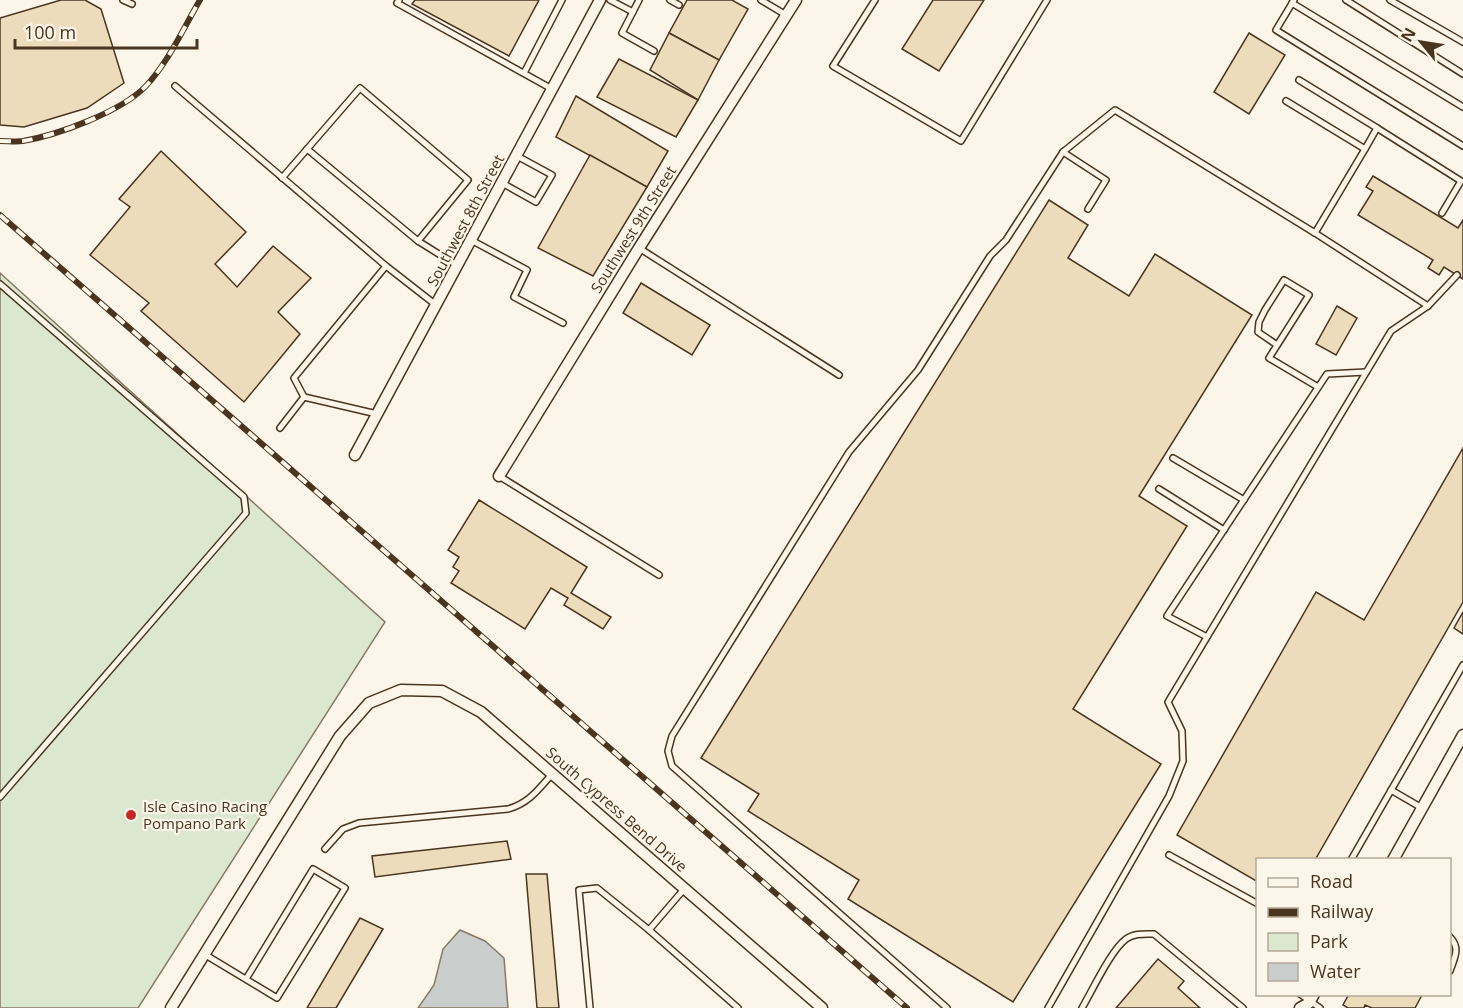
<svg xmlns="http://www.w3.org/2000/svg" width="1463" height="1008" font-family="'Open Sans',sans-serif">
<rect width="100%" height="100%" fill="#fbf6e9"/>
<path fill="#dce7d0" stroke="#887966" stroke-width="1.5" d="M 0,273 L 385,622 L 138,1008 L 0,1008 Z"/>
<path fill="#c9cecd" stroke="#887966" stroke-width="1.5" d="M 460,930 L 485,941 L 504,958 L 508,1008 L 418,1008 L 434,985 L 443,949 Z"/>
<g fill="#ecdcbc" stroke="#4a3520" stroke-width="1.5">
<path d="M 61,0 L 85,0 L 101,9 L 124,83 L 87,108 L 24,127 L 0,125 L 0,18 Z"/>
<path d="M 415,0 L 539,0 L 509,56 L 412,4 Z"/>
<path d="M 687,0 L 732,0 L 748,9 L 719,60 L 669,33 Z"/>
<path d="M 933,0 L 984,0 L 939,71 L 902,49 Z"/>
<path d="M 669,33 L 719,60 L 698,100 L 650,70 Z"/>
<path d="M 1249,33 L 1285,55 L 1249,114 L 1214,92 Z"/>
<path d="M 619,59 L 698,100 L 676,137 L 597,97 Z"/>
<path d="M 576,96 L 668,151 L 647,187 L 556,137 Z"/>
<path d="M 161,151 L 246,232 L 215,264 L 237,287 L 273,246 L 311,278 L 278,312 L 300,334 L 244,402 L 141,311 L 149,303 L 90,255 L 130,207 L 119,199 Z"/>
<path d="M 590,155 L 647,187 L 593,276 L 538,248 Z"/>
<path d="M 1373,176 L 1458,228 L 1463,220 L 1463,279 L 1444,267 L 1439,275 L 1428,268 L 1433,260 L 1358,215 L 1373,191 L 1366,187 Z"/>
<path d="M 1049,200 L 1088,225 L 1068,258 L 1129,296 L 1155,254 L 1252,315 L 1139,496 L 1187,526 L 1073,709 L 1161,764 L 1013,1002 L 848,899 L 859,880 L 748,811 L 759,794 L 701,758 Z"/>
<path d="M 641,283 L 710,325 L 692,355 L 623,313 Z"/>
<path d="M 1337,306 L 1357,318 L 1336,355 L 1316,344 Z"/>
<path d="M 1463,448 L 1463,602 L 1315,860 L 1258,860 L 1258,882 L 1177,835 L 1316,592 L 1364,620 Z"/>
<path d="M 479,500 L 587,567 L 571,593 L 611,617 L 603,629 L 564,605 L 568,598 L 551,588 L 525,629 L 451,583 L 459,571 L 453,567 L 459,557 L 448,550 Z"/>
<path d="M 1463,612 L 1463,634 L 1454,628 Z"/>
<path d="M 507,841 L 511,859 L 375,877 L 372,856 Z"/>
<path d="M 526,874 L 547,874 L 559,1008 L 537,1008 Z"/>
<path d="M 360,918 L 383,929 L 336,1008 L 307,1008 Z"/>
<path d="M 1158,959 L 1184,981 L 1178,988 L 1200,1008 L 1116,1008 Z"/>
<path d="M 1349,994 L 1421,994 L 1422,995 L 1415,1008 L 1372,1008 L 1365,1005 L 1364,1008 L 1348,1008 L 1343,1005 Z"/>
</g>
<g fill="none" stroke-linecap="round" stroke-linejoin="round">
<g stroke="#4a3520" stroke-width="8">
<g id="service">
<path d="M 123,0 L 132,4"/>
<path d="M 399,0 L 397,3 L 552,89"/>
<path d="M 610,0 L 633,12"/>
<path d="M 639,0 L 622,33 L 654,51"/>
<path d="M 670,0 L 679,5"/>
<path d="M 761,0 L 786,15"/>
<path d="M 875,0 L 833,66 L 961,141 L 1047,0"/>
<path d="M 1294,0 L 1276,30 L 1463,146"/>
<path d="M 1346,0 L 1463,74"/>
<path d="M 1390,0 L 1463,42"/>
<path d="M 1292,3 L 1463,107"/>
<path d="M 524,73 L 562,0"/>
<path d="M 1299,80 L 1377,128 L 1365,149"/>
<path d="M 175,86 L 386,266 L 436,305"/>
<path d="M 1286,101 L 1365,149 L 1315,233"/>
<path d="M 1377,128 L 1461,181 L 1442,213"/>
<path d="M 307,149 L 418,241 L 458,266"/>
<path d="M 1063,152 L 1106,180 L 1088,209"/>
<path d="M 282,178 L 360,88 L 468,180 L 418,241"/>
<path d="M 502,183 L 536,202 L 552,175 L 517,156"/>
<path d="M 471,240 L 527,270 L 514,297 L 563,323"/>
<path d="M 639,248 L 839,375"/>
<path d="M 0,284 L 244,497 L 246,513 L 0,797"/>
<path d="M 1277,345 L 1258,332 L 1259,322 L 1265,310 L 1284,280 L 1309,295 L 1269,358 L 1318,387"/>
<path d="M 304,397 L 294,378 L 386,266"/>
<path d="M 280,428 L 304,397 L 377,414"/>
<path d="M 1173,458 L 1244,500"/>
<path d="M 499,476 L 659,575"/>
<path d="M 1159,489 L 1224,530"/>
<path d="M 1207,637 L 1167,616 L 1327,374 L 1366,372"/>
<path d="M 1391,790 L 1422,808"/>
<path d="M 325,849 L 343,829 L 359,823 L 508,809 C 529,803 538,790 553,773"/>
<path d="M 1169,855 L 1258,904"/>
<path d="M 1351,860 L 1463,665"/>
<path d="M 649,930 L 685,888"/>
<path d="M 1450,937 C 1461,948 1454,959 1450,971"/>
<path d="M 204,954 L 277,998 L 345,888 L 313,869 L 246,979"/>
<path d="M 1300,994 L 1320,1008"/>
<path d="M 590,1008 L 579,890 L 597,888 L 649,930 L 738,1008"/>
<path d="M 947,1008 L 672,766 L 668,751 L 672,736 L 849,452 L 918,370 L 990,256 L 1006,240 L 1063,152 L 1115,110 L 1315,233 L 1428,306"/>
<path d="M 1048,1008 L 1169,796 L 1183,761 L 1182,731 L 1168,702 L 1391,331 L 1428,306 L 1457,275"/>
<path d="M 1082,1008 C 1092,991 1111,950 1126,939 C 1134,933 1144,934 1154,934 L 1243,1008"/>
</g>
</g>
<g stroke="#4a3520" stroke-width="13">
<g id="minor">
<path d="M 355,455 L 600,0"/>
<path d="M 499,476 L 639,248 L 796,0"/>
<path d="M 1393,860 L 1463,735"/>
<path d="M 171,1008 L 340,736 L 369,703 L 401,690 L 442,691 L 481,712 L 822,1008"/>
<path d="M 1300,1008 L 1309,1003 L 1314,994"/>
</g>
</g>
<use href="#service" stroke="#fbf6e9" stroke-width="5"/>
<use href="#minor" stroke="#fbf6e9" stroke-width="10"/>
<g stroke="#4a3520" stroke-width="6">
<g id="rail">
<path d="M 0,141 C 8,141 16,142 23,141 C 58,135 120,112 145,87 C 168,63 183,29 200,0"/>
<path d="M 0,215 L 907,1008"/>
</g>
</g>
<use href="#rail" stroke="#fbf6e9" stroke-width="4" stroke-dasharray="11" stroke-linecap="butt"/>
</g>
<circle fill="#c62828" stroke="#fbf6e9" stroke-width="2" cx="131" cy="815" r="6"/>
<g text-anchor="middle" dominant-baseline="central" stroke-width="4.5" stroke-linejoin="round" paint-order="stroke">
<g font-size="15" fill="#4a3520" stroke="#fbf6e9">
<text transform="translate(465 220) rotate(-62)">Southwest 8th Street</text>
<text transform="translate(633 229) rotate(-58)">Southwest 9th Street</text>
<text transform="translate(617 809) rotate(41)">South Cypress Bend Drive</text>
</g>
<g font-size="15" fill="#4a3520" stroke="#fbf6e9" text-anchor="start">
<text x="143" y="806">Isle Casino Racing<tspan x="143" dy="17">Pompano Park</tspan></text>
</g>
</g>
<rect x="1256" y="858" width="195" height="138" fill="#fbf6e9" stroke="#b4a999" stroke-width="1.5"/>
<rect x="1268" y="878" width="30" height="9" fill="#fbf6e9" stroke="#b4a999" stroke-width="1.5"/>
<text x="1310" y="888" font-size="18" fill="#4a3520">Road</text>
<rect x="1268" y="908" width="30" height="9" fill="#4a3520" stroke="#b4a999" stroke-width="1.5"/>
<text x="1310" y="918" font-size="18" fill="#4a3520">Railway</text>
<rect x="1268" y="933" width="30" height="18" fill="#dce7d0" stroke="#b4a999" stroke-width="1.5"/>
<text x="1310" y="948" font-size="18" fill="#4a3520">Park</text>
<rect x="1268" y="963" width="30" height="18" fill="#c9cecd" stroke="#b4a999" stroke-width="1.5"/>
<text x="1310" y="978" font-size="18" fill="#4a3520">Water</text>
<g transform="translate(1421 42) rotate(300)" stroke="#fbf6e9" stroke-width="4.5" paint-order="stroke">
<path d="M0-4.5L10 22L0 15L-10 22Z" fill="#4a3520"/>
<text y="-9" font-size="16" font-weight="bold" text-anchor="middle" fill="#4a3520">N</text>
</g>
<path d="M15 39v9h182v-9" fill="none" stroke="#4a3520" stroke-width="3"/>
<text x="24" y="39" font-size="18" fill="#4a3520" stroke="#fbf6e9" stroke-width="4.5" paint-order="stroke">100 m</text>
</svg>
